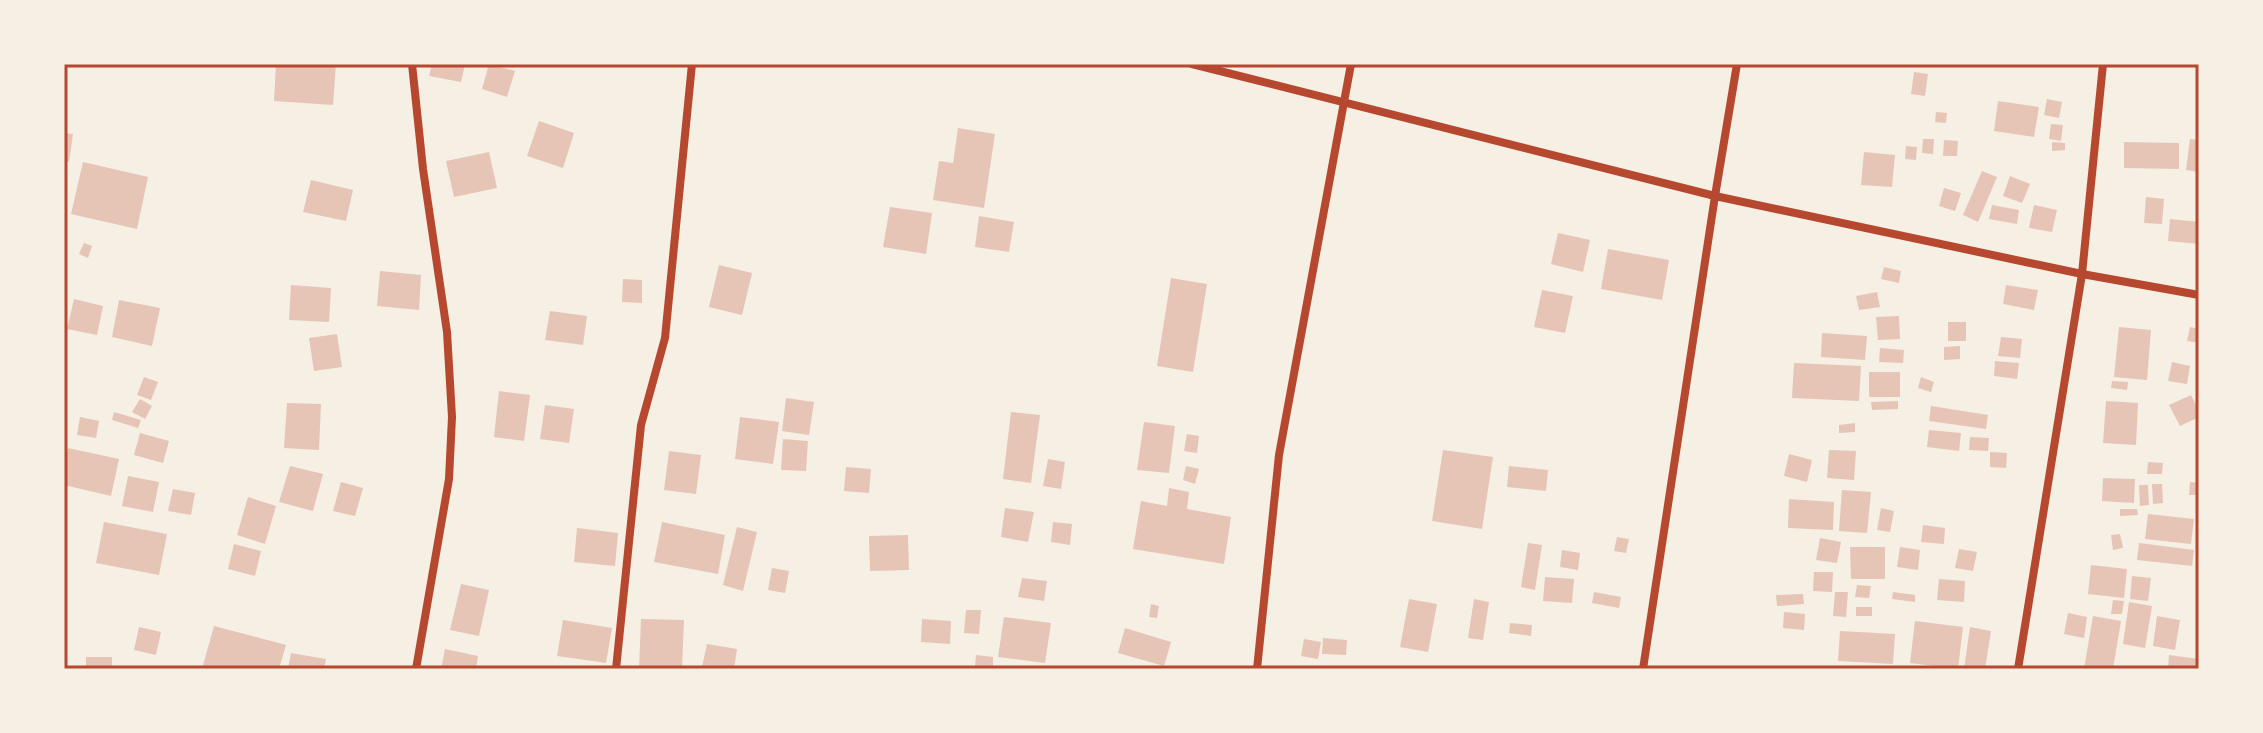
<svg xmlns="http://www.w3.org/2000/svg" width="2263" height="733" font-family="'IBM Plex Serif',serif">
<rect width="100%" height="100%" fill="#f6efe4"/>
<g fill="#e6c5b7">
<path d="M 276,64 L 336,64 L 333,105 L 274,101 Z"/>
<path d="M 432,64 L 465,64 L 461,82 L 429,76 Z"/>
<path d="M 489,64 L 515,71 L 507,97 L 482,89 Z"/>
<path d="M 1914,72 L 1928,74 L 1925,96 L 1911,94 Z"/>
<path d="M 2047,99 L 2062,102 L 2059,118 L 2044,115 Z"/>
<path d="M 1998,101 L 2039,107 L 2034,137 L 1994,131 Z"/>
<path d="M 1936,112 L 1947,113 L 1946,123 L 1935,122 Z"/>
<path d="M 539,121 L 574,133 L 563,168 L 527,156 Z"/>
<path d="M 2051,124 L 2063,125 L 2061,141 L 2049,139 Z"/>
<path d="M 958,128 L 995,134 L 984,208 L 933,200 L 939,161 L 953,163 Z"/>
<path d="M 64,133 L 73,134 L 69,162 L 64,161 Z"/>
<path d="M 1923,139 L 1934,139 L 1933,154 L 1922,153 Z"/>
<path d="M 2190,139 L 2199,140 L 2199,172 L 2186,170 Z"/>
<path d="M 1944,140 L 1958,141 L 1957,156 L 1943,156 Z"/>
<path d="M 2052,142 L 2065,143 L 2065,150 L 2052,151 Z"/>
<path d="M 2124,142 L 2179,143 L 2179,169 L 2124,168 Z"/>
<path d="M 1906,146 L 1917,147 L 1916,160 L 1905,159 Z"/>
<path d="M 489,152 L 497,188 L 454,197 L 446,161 Z"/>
<path d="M 1864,152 L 1895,155 L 1892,187 L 1861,185 Z"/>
<path d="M 83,162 L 148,177 L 137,229 L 71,214 Z"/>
<path d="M 1982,171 L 1997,177 L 1978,222 L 1963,215 Z"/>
<path d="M 2010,176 L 2030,184 L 2022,203 L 2003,196 Z"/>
<path d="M 311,180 L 353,190 L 346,221 L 303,212 Z"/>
<path d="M 1944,188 L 1961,193 L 1955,211 L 1939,206 Z"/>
<path d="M 2146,197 L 2164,199 L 2162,224 L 2144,223 Z"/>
<path d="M 1992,205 L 2019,210 L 2017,224 L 1989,219 Z"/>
<path d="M 2034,205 L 2057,210 L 2052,232 L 2029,228 Z"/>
<path d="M 890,207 L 932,213 L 926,254 L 883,247 Z"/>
<path d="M 979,216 L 1014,222 L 1009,252 L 975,247 Z"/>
<path d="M 2170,219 L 2199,222 L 2199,244 L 2168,241 Z"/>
<path d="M 1558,233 L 1590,240 L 1583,272 L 1551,264 Z"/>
<path d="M 84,243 L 92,246 L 88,258 L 79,254 Z"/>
<path d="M 1608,249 L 1669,260 L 1662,300 L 1601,289 Z"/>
<path d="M 719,265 L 752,273 L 742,315 L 709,307 Z"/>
<path d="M 1884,267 L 1901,271 L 1899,283 L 1881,279 Z"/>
<path d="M 380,271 L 421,275 L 419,310 L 377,306 Z"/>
<path d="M 1171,278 L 1207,284 L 1193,372 L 1157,366 Z"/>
<path d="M 623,279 L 642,280 L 642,303 L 622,302 Z"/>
<path d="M 291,285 L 331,288 L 329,322 L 289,320 Z"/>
<path d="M 2006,285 L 2038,290 L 2034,310 L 2003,304 Z"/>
<path d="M 1542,290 L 1573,296 L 1565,333 L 1534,327 Z"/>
<path d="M 1877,292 L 1880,307 L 1859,310 L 1856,296 Z"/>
<path d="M 74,299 L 103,306 L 97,335 L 67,329 Z"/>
<path d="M 119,300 L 160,308 L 152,346 L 112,337 Z"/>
<path d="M 550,311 L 587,316 L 583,345 L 545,340 Z"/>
<path d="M 1899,316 L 1900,339 L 1878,340 L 1876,317 Z"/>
<rect x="1948" y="322" width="18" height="19"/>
<path d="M 2119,327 L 2151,330 L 2147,380 L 2114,377 Z"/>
<path d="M 2190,327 L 2199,329 L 2199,343 L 2187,341 Z"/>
<path d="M 1822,333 L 1867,336 L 1865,360 L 1821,357 Z"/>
<path d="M 337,334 L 342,367 L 314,371 L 309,338 Z"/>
<path d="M 2001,337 L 2022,339 L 2020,358 L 1998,356 Z"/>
<path d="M 1960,346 L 1960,359 L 1944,360 L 1944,347 Z"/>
<path d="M 1880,348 L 1904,350 L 1903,363 L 1879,362 Z"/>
<path d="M 1995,361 L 2019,363 L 2017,379 L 1994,376 Z"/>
<path d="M 2172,362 L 2190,366 L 2187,384 L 2168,381 Z"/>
<path d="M 1794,363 L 1861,366 L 1859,401 L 1792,398 Z"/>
<rect x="1869" y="372" width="31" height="25"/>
<path d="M 144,377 L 158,382 L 151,400 L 137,395 Z"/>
<path d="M 1921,377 L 1934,382 L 1931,392 L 1918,388 Z"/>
<path d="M 2112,381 L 2128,382 L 2127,390 L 2111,388 Z"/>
<path d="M 499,391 L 530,395 L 524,441 L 494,437 Z"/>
<path d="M 2191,395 L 2199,411 L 2199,417 L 2180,426 L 2169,405 Z"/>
<path d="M 786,398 L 814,402 L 809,435 L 782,431 Z"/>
<path d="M 140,399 L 152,406 L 145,419 L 132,412 Z"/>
<path d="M 1898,401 L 1898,409 L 1872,410 L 1871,402 Z"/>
<path d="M 2106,401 L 2138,403 L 2136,445 L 2103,443 Z"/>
<path d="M 287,403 L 321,404 L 319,450 L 284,448 Z"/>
<path d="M 545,405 L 574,409 L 569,443 L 540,439 Z"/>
<path d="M 1931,406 L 1988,415 L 1986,429 L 1929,421 Z"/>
<path d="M 114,412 L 141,420 L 138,428 L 112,420 Z"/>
<path d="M 1011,412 L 1040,415 L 1031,483 L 1003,479 Z"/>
<path d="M 80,417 L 99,421 L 96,438 L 77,435 Z"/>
<path d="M 740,417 L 779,422 L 773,464 L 735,459 Z"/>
<path d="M 1144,422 L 1175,426 L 1169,473 L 1137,470 Z"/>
<path d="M 1855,423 L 1855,432 L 1839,433 L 1839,425 Z"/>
<path d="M 1929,430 L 1961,433 L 1959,451 L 1927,447 Z"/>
<path d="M 140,433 L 169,441 L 163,463 L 134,455 Z"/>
<path d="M 1187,434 L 1199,436 L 1197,453 L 1184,451 Z"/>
<path d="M 1970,437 L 1989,438 L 1988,451 L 1969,450 Z"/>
<path d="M 783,439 L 808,441 L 806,471 L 781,470 Z"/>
<path d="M 68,448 L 119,459 L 111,496 L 64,485 L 64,466 Z"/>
<path d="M 1443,450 L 1493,457 L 1482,529 L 1432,521 Z"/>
<path d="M 1829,450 L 1856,451 L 1854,480 L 1827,478 Z"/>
<path d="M 669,451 L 701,455 L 696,494 L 664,490 Z"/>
<path d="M 1990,452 L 2007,453 L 2006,468 L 1990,467 Z"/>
<path d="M 1789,454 L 1812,460 L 1807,482 L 1784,476 Z"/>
<path d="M 1048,459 L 1065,462 L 1061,489 L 1043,486 Z"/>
<path d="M 2148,462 L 2163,463 L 2162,474 L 2147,474 Z"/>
<path d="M 290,466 L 323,474 L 313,511 L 279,502 Z"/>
<path d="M 1186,466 L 1199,469 L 1195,484 L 1183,480 Z"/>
<path d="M 1509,466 L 1548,470 L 1546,491 L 1507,487 Z"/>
<path d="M 846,467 L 871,469 L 869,493 L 844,491 Z"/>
<path d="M 128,476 L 159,482 L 153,512 L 122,506 Z"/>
<path d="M 2103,478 L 2135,479 L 2134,503 L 2102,501 Z"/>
<path d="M 341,482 L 363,488 L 355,516 L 333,511 Z"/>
<path d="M 2190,482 L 2199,483 L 2199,495 L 2189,495 Z"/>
<path d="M 2152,484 L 2162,484 L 2163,503 L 2153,504 Z"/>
<path d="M 2139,485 L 2148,485 L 2149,505 L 2140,506 Z"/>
<path d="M 1169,488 L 1189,492 L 1187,509 L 1231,517 L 1224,564 L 1133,549 L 1141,501 L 1167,506 Z"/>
<path d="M 173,489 L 195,493 L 191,515 L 168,511 Z"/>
<path d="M 1842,490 L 1871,492 L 1867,533 L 1839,531 Z"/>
<path d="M 248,497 L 276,506 L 265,544 L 237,535 Z"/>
<path d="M 1789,499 L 1834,502 L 1833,530 L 1788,528 Z"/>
<path d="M 1005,508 L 1034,512 L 1028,542 L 1001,537 Z"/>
<path d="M 1881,508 L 1894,511 L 1890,532 L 1877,530 Z"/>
<path d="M 2120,509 L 2137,509 L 2138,515 L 2120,516 Z"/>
<path d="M 2148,514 L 2194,519 L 2191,544 L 2145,539 Z"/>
<path d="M 104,522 L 167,534 L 159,575 L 96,563 Z"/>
<path d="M 662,522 L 725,535 L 718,574 L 654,562 Z"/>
<path d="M 1053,522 L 1072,524 L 1070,545 L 1051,542 Z"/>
<path d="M 1923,525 L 1945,528 L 1944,544 L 1921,542 Z"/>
<path d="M 737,527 L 757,532 L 743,591 L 723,585 Z"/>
<path d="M 577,528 L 618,533 L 615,566 L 574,562 Z"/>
<path d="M 2120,534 L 2123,548 L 2113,550 L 2111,535 Z"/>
<path d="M 908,535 L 909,570 L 870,571 L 869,536 Z"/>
<path d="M 1617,537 L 1629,539 L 1626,553 L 1614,551 Z"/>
<path d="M 1820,538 L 1841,542 L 1837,563 L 1816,560 Z"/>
<path d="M 1528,543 L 1542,545 L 1535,590 L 1521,587 Z"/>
<path d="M 2139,543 L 2194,550 L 2192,566 L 2137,560 Z"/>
<path d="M 234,544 L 261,551 L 255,576 L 228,569 Z"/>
<path d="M 1850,547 L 1885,547 L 1885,579 L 1851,579 Z"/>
<path d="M 1900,547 L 1920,550 L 1918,570 L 1897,567 Z"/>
<path d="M 1959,549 L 1977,552 L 1973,571 L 1955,568 Z"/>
<path d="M 1562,550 L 1580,553 L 1578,570 L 1560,567 Z"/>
<path d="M 2091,565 L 2127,569 L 2124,598 L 2088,594 Z"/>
<path d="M 772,568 L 789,571 L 785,593 L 768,590 Z"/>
<path d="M 1814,572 L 1833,572 L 1832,592 L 1813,591 Z"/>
<path d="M 2132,576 L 2151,578 L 2148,601 L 2130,599 Z"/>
<path d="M 1545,577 L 1574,579 L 1572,603 L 1543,601 Z"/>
<path d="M 1022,578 L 1047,581 L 1044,601 L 1018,597 Z"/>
<path d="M 1939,579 L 1965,581 L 1964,602 L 1937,600 Z"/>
<path d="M 461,584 L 489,590 L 479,636 L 450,630 Z"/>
<path d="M 1857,585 L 1871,586 L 1869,598 L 1855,597 Z"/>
<path d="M 1594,592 L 1621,597 L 1619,608 L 1592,603 Z"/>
<path d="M 1835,592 L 1848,592 L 1846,617 L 1833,616 Z"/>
<path d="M 1893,592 L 1915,595 L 1915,602 L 1892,599 Z"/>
<path d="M 1803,594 L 1804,604 L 1777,606 L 1776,595 Z"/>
<path d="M 1409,599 L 1437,604 L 1428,652 L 1400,647 Z"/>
<path d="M 1474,599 L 1489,602 L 1483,640 L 1468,638 Z"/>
<path d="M 2113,600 L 2124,601 L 2122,614 L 2111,614 Z"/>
<path d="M 2129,602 L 2152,606 L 2145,648 L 2123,644 Z"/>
<path d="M 1151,604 L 1159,606 L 1157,618 L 1149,617 Z"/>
<rect x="1856" y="607" width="16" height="9"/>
<path d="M 966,610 L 981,610 L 979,634 L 964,633 Z"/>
<path d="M 1784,612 L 1805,614 L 1804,630 L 1783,628 Z"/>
<path d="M 2068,613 L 2087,617 L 2084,638 L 2064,634 Z"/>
<path d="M 2093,616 L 2121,621 L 2113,669 L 2084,669 Z"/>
<path d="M 2157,616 L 2180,620 L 2175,650 L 2153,646 Z"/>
<path d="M 1004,617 L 1051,623 L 1045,663 L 998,657 Z"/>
<path d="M 641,619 L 684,620 L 682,669 L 639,669 Z"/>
<path d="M 922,619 L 951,621 L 950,644 L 921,642 Z"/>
<path d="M 563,620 L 612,628 L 606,663 L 557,656 Z"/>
<path d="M 1915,621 L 1963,627 L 1958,669 L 1910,663 Z"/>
<path d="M 1510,623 L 1532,625 L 1531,636 L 1509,633 Z"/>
<path d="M 214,626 L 286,645 L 279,669 L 202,669 Z"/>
<path d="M 139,627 L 161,632 L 156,655 L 134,650 Z"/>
<path d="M 1970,627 L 1991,631 L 1985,669 L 1964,669 Z"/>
<path d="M 1125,628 L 1171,642 L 1164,666 L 1118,653 Z"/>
<path d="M 1840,631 L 1895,634 L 1893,664 L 1838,661 Z"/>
<path d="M 1323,638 L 1347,640 L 1346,655 L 1322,654 Z"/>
<path d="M 1304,639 L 1321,642 L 1318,659 L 1301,656 Z"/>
<path d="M 707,644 L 737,649 L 734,669 L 702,667 Z"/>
<path d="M 445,649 L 478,656 L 476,669 L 441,669 Z"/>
<path d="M 291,653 L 326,659 L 324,669 L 288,669 Z"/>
<path d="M 976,655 L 993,657 L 993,667 L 975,666 Z"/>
<path d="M 2169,655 L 2199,659 L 2199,669 L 2168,669 Z"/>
<rect x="86" y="657" width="26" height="12"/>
</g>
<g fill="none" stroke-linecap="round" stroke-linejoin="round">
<g stroke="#b5482f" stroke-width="8">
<path d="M 412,64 L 423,169 L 447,332 L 452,417 L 449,479 L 416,669"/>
<path d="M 1192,64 L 1715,196 L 1737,64"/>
<path d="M 2103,64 L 2082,274 L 2199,295"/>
<path d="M 616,669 L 641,425 L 665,338 L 692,64"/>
<path d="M 1257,669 L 1279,455 L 1351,64"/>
<path d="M 1643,669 L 1715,196 L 2082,274 L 2018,669"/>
</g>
</g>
<rect width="2263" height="733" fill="none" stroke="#f6efe4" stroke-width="132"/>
<rect x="66" y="66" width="2131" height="601" fill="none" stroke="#b5482f" stroke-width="3"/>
</svg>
